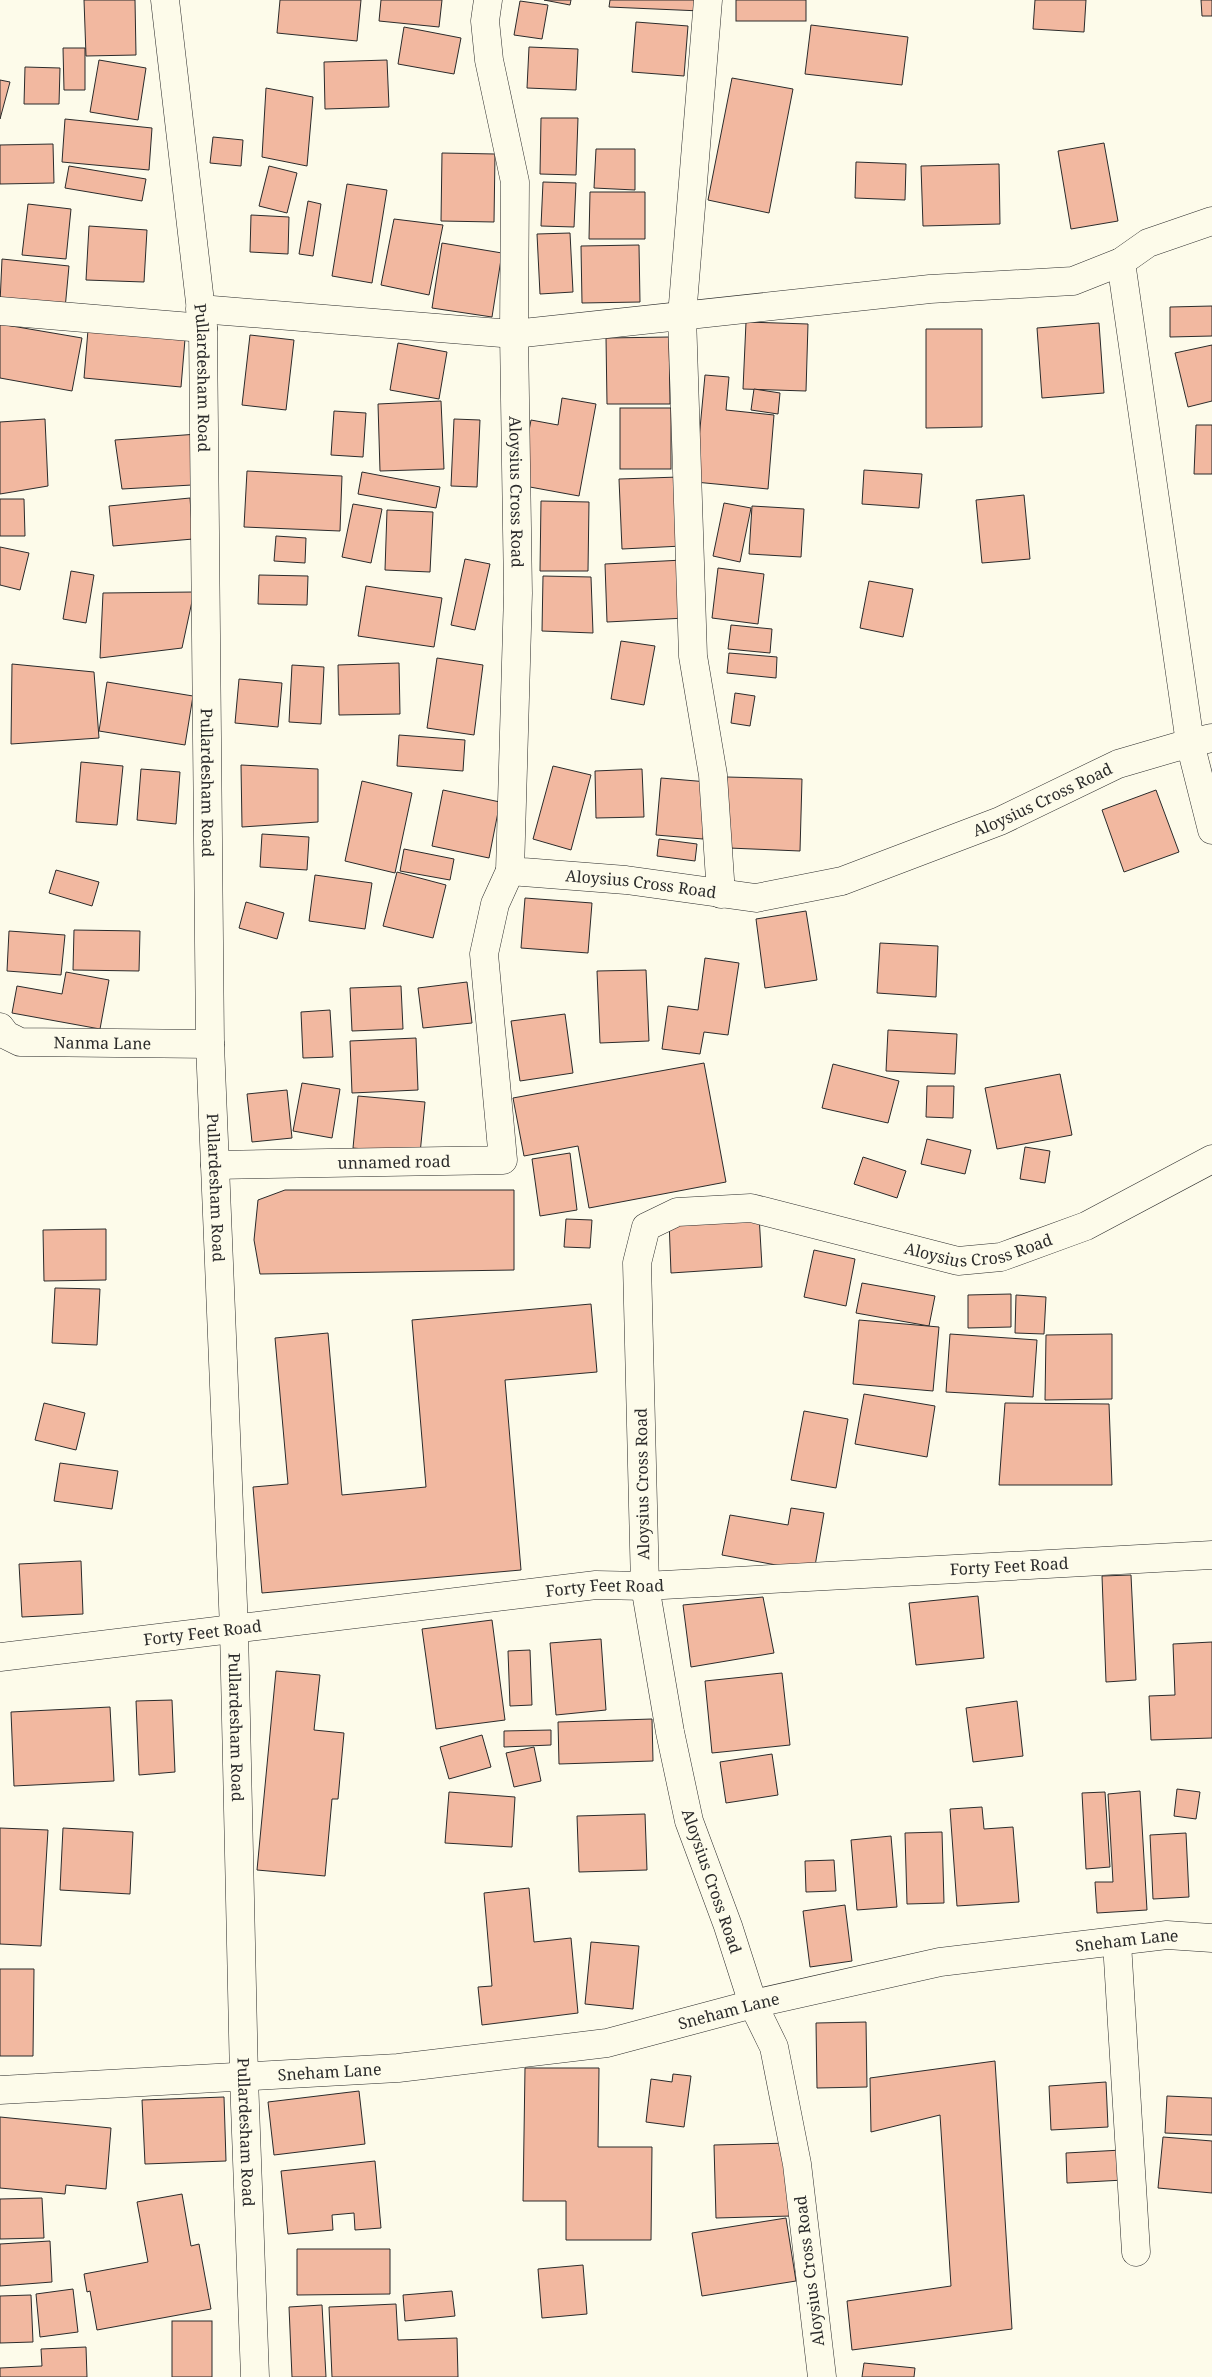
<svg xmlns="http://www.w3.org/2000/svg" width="1212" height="2377" font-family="'Noto Serif',serif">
<rect width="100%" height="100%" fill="#fdfbea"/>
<g fill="#f2b8a0" stroke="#2b2b2b">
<path d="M 84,0 L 135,0 L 136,55 L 86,56 Z"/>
<path d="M 280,0 L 361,0 L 357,41 L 277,33 Z"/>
<path d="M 381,0 L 442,0 L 439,27 L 379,21 Z"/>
<path d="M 544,0 L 571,0 L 570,5 Z"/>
<path d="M 610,0 L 702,0 L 701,11 L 609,7 Z"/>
<rect x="736" y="0" width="70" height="21"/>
<path d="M 1035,0 L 1086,0 L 1084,32 L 1033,29 Z"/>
<path d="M 1201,0 L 1212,0 L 1212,16 L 1202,16 Z"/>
<path d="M 520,1 L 548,5 L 542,39 L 514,35 Z"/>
<path d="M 636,22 L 688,26 L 684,76 L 632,72 Z"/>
<path d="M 811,25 L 908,37 L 902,85 L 805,74 Z"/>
<path d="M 404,27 L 461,38 L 454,74 L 398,64 Z"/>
<path d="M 529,47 L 578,49 L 576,90 L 527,88 Z"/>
<path d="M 63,48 L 85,48 L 85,90 L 64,90 Z"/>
<path d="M 99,60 L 146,68 L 138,120 L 90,112 Z"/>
<path d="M 387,60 L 389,107 L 325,109 L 324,62 Z"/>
<path d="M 25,67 L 60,68 L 59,104 L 24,104 Z"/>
<path d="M 732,78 L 793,89 L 769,213 L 708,200 Z"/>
<path d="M 0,80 L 10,82 L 0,119 Z"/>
<path d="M 266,88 L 313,97 L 307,166 L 262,157 Z"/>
<path d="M 541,118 L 578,118 L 576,175 L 540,174 Z"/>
<path d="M 65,119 L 152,128 L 149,170 L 62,162 Z"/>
<path d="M 213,137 L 243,140 L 241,166 L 210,163 Z"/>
<path d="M 1104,143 L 1118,221 L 1071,229 L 1058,151 Z"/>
<path d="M 53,144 L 54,183 L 0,184 L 0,145 Z"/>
<path d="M 596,149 L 635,149 L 635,190 L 594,188 Z"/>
<path d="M 442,153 L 495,154 L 494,222 L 441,221 Z"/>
<path d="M 856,162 L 906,164 L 905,200 L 855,198 Z"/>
<path d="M 999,164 L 1000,224 L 923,226 L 921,166 Z"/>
<path d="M 69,166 L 146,179 L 142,201 L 65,188 Z"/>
<path d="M 269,166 L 297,173 L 287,213 L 259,206 Z"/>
<path d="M 543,182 L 576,183 L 574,227 L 541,226 Z"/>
<path d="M 347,184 L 387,190 L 372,283 L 332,276 Z"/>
<path d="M 590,192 L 645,192 L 645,239 L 589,239 Z"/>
<path d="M 308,201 L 321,204 L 313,256 L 299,254 Z"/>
<path d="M 28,204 L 71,209 L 66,259 L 22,255 Z"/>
<path d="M 251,215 L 289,217 L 288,254 L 250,252 Z"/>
<path d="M 394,219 L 443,225 L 429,295 L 381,285 Z"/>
<path d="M 89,226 L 147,230 L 144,282 L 86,280 Z"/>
<path d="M 570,233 L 573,292 L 540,294 L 537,234 Z"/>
<path d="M 442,243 L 502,253 L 492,317 L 432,308 Z"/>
<path d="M 639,245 L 640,302 L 582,303 L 581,246 Z"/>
<path d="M 2,259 L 69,266 L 65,309 L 0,303 Z"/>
<path d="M 1212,306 L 1212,336 L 1170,337 L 1170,307 Z"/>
<path d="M 746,322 L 808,324 L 806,391 L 743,389 Z"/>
<path d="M 1099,323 L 1104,393 L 1042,398 L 1037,328 Z"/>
<path d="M 0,324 L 82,338 L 72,391 L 0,378 Z"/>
<path d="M 926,329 L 982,329 L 982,427 L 926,428 Z"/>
<path d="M 88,330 L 185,339 L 181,387 L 84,378 Z"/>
<path d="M 250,335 L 294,340 L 286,410 L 242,405 Z"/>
<path d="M 669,337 L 670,404 L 607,404 L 606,338 Z"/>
<path d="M 398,343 L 447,352 L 439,399 L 390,390 Z"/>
<path d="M 1212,345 L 1212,401 L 1188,407 L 1175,353 Z"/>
<path d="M 705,375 L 729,377 L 726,410 L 774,415 L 768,489 L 695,482 Z"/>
<path d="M 754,389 L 780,393 L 778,414 L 751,410 Z"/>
<path d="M 562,398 L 596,404 L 579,496 L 519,485 L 531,420 L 558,425 Z"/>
<path d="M 441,401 L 444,469 L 380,471 L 378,404 Z"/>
<rect x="620" y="408" width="51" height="61"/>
<path d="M 334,411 L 366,413 L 363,457 L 331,455 Z"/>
<path d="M 45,419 L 48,486 L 0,494 L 0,422 Z"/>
<path d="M 454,419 L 480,420 L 477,487 L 451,486 Z"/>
<path d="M 1196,425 L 1212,425 L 1212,474 L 1194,474 Z"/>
<path d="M 198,434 L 192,485 L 122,489 L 115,440 Z"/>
<path d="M 864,470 L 922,474 L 919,508 L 862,504 Z"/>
<path d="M 247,471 L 342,476 L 340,531 L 244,527 Z"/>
<path d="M 362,472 L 440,487 L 436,508 L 358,494 Z"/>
<path d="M 679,477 L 682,546 L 622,549 L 619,479 Z"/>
<path d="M 1024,495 L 1030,559 L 982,563 L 976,500 Z"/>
<path d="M 190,498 L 193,539 L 113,546 L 109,506 Z"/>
<path d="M 0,499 L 24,499 L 25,536 L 0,536 Z"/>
<path d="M 541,501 L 589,502 L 588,571 L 540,571 Z"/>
<path d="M 724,503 L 751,508 L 740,562 L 713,556 Z"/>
<path d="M 353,504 L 382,509 L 371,563 L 342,557 Z"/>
<path d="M 752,506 L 804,509 L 801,557 L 749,554 Z"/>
<path d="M 387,510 L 433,512 L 430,572 L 385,570 Z"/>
<path d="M 276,536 L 306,538 L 305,563 L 274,561 Z"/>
<path d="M 0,547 L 29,553 L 20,590 L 0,585 Z"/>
<path d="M 465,559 L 490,564 L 475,630 L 451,625 Z"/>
<path d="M 683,560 L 686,618 L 607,622 L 605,564 Z"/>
<path d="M 718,568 L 764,574 L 758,624 L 712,618 Z"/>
<path d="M 71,571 L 94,575 L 86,623 L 63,619 Z"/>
<path d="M 259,575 L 308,576 L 307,605 L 258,604 Z"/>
<path d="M 543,576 L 591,577 L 593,633 L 542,631 Z"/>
<path d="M 869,581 L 913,589 L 903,637 L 860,628 Z"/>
<path d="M 366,586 L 442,598 L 434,647 L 358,636 Z"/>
<path d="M 194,592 L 182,648 L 100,658 L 103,593 Z"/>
<path d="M 731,625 L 772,629 L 770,653 L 728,649 Z"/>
<path d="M 621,641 L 655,646 L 644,705 L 611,699 Z"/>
<path d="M 729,653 L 777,657 L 776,678 L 727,673 Z"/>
<path d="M 437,658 L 483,665 L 474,735 L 427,728 Z"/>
<path d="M 399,663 L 400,714 L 339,715 L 338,665 Z"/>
<path d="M 12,664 L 94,672 L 99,738 L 11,744 Z"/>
<path d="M 292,665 L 324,667 L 321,724 L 289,722 Z"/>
<path d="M 239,679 L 282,683 L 278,727 L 235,723 Z"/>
<path d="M 107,682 L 193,696 L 185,745 L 99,731 Z"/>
<path d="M 735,693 L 755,696 L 750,726 L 731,723 Z"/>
<path d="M 399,735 L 465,740 L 463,771 L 397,766 Z"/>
<path d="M 81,762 L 123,766 L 117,825 L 76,822 Z"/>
<path d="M 241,765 L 318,769 L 318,822 L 242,827 Z"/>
<path d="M 553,766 L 591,775 L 571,850 L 533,839 Z"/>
<path d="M 141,769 L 180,772 L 176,824 L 137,820 Z"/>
<path d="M 642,769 L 644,817 L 596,818 L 595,771 Z"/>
<path d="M 727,777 L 802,779 L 800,851 L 729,848 Z"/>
<path d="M 661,778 L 708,782 L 703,839 L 656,835 Z"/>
<path d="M 362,781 L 412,793 L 395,873 L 345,861 Z"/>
<path d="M 443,790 L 500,802 L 489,858 L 432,846 Z"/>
<path d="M 1156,790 L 1179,852 L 1124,872 L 1102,810 Z"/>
<path d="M 262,834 L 309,837 L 307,870 L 260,867 Z"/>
<path d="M 659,839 L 697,844 L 695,861 L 657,856 Z"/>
<path d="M 404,849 L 454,859 L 450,880 L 400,871 Z"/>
<path d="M 56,870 L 99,882 L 92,906 L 49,893 Z"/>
<path d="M 397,872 L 446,885 L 433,938 L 383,926 Z"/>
<path d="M 315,875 L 372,883 L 365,929 L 309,921 Z"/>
<path d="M 525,898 L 592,903 L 588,953 L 521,948 Z"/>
<path d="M 246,902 L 284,913 L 277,939 L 239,928 Z"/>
<path d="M 806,911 L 817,980 L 765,988 L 756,919 Z"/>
<path d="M 74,930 L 140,931 L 139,971 L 73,970 Z"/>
<path d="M 9,931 L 65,935 L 61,975 L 7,971 Z"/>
<path d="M 880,943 L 938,946 L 936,997 L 877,993 Z"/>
<path d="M 705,958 L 739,963 L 728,1035 L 704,1032 L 700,1054 L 662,1049 L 668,1006 L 698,1010 Z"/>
<path d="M 646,970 L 649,1041 L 600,1043 L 597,971 Z"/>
<path d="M 66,972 L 109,980 L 100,1029 L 12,1013 L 17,986 L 62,994 Z"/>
<path d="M 467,982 L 472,1023 L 423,1028 L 418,988 Z"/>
<path d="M 401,986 L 403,1029 L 352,1031 L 350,988 Z"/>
<path d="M 330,1010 L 333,1057 L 303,1058 L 301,1012 Z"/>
<path d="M 565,1014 L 573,1073 L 520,1081 L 511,1021 Z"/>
<path d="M 888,1030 L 957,1034 L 955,1074 L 886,1071 Z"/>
<path d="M 416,1038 L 418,1090 L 352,1093 L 350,1041 Z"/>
<path d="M 704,1063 L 726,1182 L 589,1208 L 578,1146 L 524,1156 L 513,1098 Z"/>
<path d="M 833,1064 L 899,1081 L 888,1123 L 822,1108 Z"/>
<path d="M 1060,1074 L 1072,1135 L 997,1149 L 985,1088 Z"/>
<path d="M 302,1083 L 340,1089 L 332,1138 L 293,1131 Z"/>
<path d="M 927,1086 L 954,1086 L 953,1118 L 926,1117 Z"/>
<path d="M 287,1090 L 292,1138 L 252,1142 L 247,1094 Z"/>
<path d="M 358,1096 L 425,1102 L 420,1154 L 353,1148 Z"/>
<path d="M 927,1139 L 971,1150 L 965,1174 L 921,1164 Z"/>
<path d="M 1025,1147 L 1050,1151 L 1045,1183 L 1020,1179 Z"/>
<path d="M 570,1153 L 577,1210 L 540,1216 L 532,1159 Z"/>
<path d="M 863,1157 L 906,1171 L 897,1198 L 854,1184 Z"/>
<path d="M 285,1190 L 514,1190 L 514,1270 L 260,1274 L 254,1240 L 258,1200 Z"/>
<path d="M 759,1215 L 762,1267 L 671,1273 L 669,1220 Z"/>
<path d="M 566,1219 L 592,1220 L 590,1248 L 564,1247 Z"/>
<path d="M 106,1229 L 106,1280 L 44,1281 L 43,1230 Z"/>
<path d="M 814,1250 L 855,1259 L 846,1306 L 804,1297 Z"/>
<path d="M 862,1283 L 935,1296 L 929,1326 L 856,1313 Z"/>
<path d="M 55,1288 L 100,1289 L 97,1345 L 52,1343 Z"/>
<path d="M 1011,1294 L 1011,1327 L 968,1328 L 968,1295 Z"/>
<path d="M 1016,1295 L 1046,1297 L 1044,1334 L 1015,1333 Z"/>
<path d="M 591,1304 L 597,1372 L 505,1380 L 521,1570 L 262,1593 L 253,1487 L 288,1484 L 275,1338 L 328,1333 L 342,1495 L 426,1487 L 412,1320 Z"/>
<path d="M 859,1320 L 939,1327 L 933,1391 L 853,1384 Z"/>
<path d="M 950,1334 L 1037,1340 L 1033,1397 L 946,1392 Z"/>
<path d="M 1112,1334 L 1112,1399 L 1045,1400 L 1046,1335 Z"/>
<path d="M 864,1394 L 935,1406 L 927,1457 L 855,1444 Z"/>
<path d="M 44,1403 L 85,1413 L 76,1450 L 35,1440 Z"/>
<path d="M 1005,1403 L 1109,1404 L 1112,1485 L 999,1485 Z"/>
<path d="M 804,1411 L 848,1419 L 836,1488 L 791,1480 Z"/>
<path d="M 60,1463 L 118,1471 L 112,1509 L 54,1501 Z"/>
<path d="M 791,1508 L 824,1513 L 814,1572 L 722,1555 L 730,1515 L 788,1525 Z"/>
<path d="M 81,1561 L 83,1614 L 22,1617 L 19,1564 Z"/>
<path d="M 1131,1575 L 1136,1680 L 1106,1682 L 1102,1576 Z"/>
<path d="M 978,1596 L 984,1658 L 916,1665 L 909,1603 Z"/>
<path d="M 763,1597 L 774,1653 L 691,1667 L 683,1605 Z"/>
<path d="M 492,1620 L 505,1720 L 436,1729 L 422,1629 Z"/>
<path d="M 601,1639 L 606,1710 L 556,1715 L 550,1643 Z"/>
<path d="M 1212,1642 L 1212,1738 L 1151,1740 L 1149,1696 L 1175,1695 L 1173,1644 Z"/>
<path d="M 530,1650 L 532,1705 L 510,1706 L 508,1651 Z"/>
<path d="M 276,1671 L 320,1675 L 314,1730 L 344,1733 L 338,1799 L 332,1799 L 325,1876 L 257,1870 Z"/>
<path d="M 782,1673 L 790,1745 L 712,1753 L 705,1681 Z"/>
<path d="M 172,1700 L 175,1772 L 139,1775 L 136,1701 Z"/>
<path d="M 1017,1701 L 1023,1756 L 973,1762 L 966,1708 Z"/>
<path d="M 110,1707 L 114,1781 L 14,1786 L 11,1712 Z"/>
<path d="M 652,1719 L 653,1761 L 559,1764 L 558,1722 Z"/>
<path d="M 551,1730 L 551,1745 L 504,1747 L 504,1731 Z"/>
<path d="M 482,1735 L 491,1767 L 449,1779 L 440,1747 Z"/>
<path d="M 534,1747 L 541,1781 L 514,1787 L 506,1753 Z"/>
<path d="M 772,1754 L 778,1795 L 726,1803 L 720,1762 Z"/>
<path d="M 1177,1789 L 1200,1792 L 1196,1819 L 1174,1816 Z"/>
<path d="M 1140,1791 L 1147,1910 L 1097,1913 L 1095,1882 L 1113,1882 L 1108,1794 Z"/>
<path d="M 449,1792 L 515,1797 L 512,1847 L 445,1843 Z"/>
<path d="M 1105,1792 L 1110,1867 L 1086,1869 L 1082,1793 Z"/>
<path d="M 982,1807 L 984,1829 L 1013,1827 L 1019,1902 L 957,1906 L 950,1809 Z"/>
<path d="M 645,1814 L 647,1870 L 579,1872 L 577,1816 Z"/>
<path d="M 0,1828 L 48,1830 L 41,1946 L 0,1944 Z"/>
<path d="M 63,1828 L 133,1832 L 130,1894 L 60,1890 Z"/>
<path d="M 942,1832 L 944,1903 L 907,1904 L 905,1833 Z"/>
<path d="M 1186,1833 L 1189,1897 L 1153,1899 L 1150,1835 Z"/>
<path d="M 891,1836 L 897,1907 L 857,1910 L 851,1840 Z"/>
<path d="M 834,1860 L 836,1891 L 806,1892 L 805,1861 Z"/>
<path d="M 529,1888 L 534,1942 L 571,1938 L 578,2013 L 482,2025 L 478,1987 L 492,1986 L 484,1893 Z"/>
<path d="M 845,1905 L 852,1961 L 810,1967 L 803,1911 Z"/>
<path d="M 591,1942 L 639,1946 L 633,2009 L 585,2004 Z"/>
<path d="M 0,1969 L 34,1969 L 33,2056 L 0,2056 Z"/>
<path d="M 866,2022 L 867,2087 L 817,2088 L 816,2023 Z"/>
<path d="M 995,2061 L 1012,2329 L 852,2350 L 847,2301 L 951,2286 L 940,2115 L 871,2132 L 870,2078 Z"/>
<path d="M 525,2068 L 599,2068 L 598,2147 L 652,2147 L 651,2240 L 566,2240 L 566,2201 L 523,2201 Z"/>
<path d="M 673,2074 L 691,2076 L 684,2127 L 646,2122 L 651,2079 L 672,2082 Z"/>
<path d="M 1106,2082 L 1108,2127 L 1051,2130 L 1049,2086 Z"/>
<path d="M 359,2091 L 365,2144 L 274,2155 L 268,2102 Z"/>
<path d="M 1167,2096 L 1212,2098 L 1212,2135 L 1165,2133 Z"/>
<path d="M 224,2097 L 226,2161 L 145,2164 L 142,2100 Z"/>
<path d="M 0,2117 L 111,2128 L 106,2189 L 66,2185 L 65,2194 L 0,2188 Z"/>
<path d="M 1163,2137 L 1212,2141 L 1212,2193 L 1158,2188 Z"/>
<path d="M 790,2143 L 791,2216 L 716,2218 L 714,2145 Z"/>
<path d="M 1122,2150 L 1124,2180 L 1067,2183 L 1066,2153 Z"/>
<path d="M 375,2161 L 381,2228 L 355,2230 L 354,2213 L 332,2215 L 333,2230 L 288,2234 L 281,2171 Z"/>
<path d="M 182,2194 L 191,2246 L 199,2244 L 211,2309 L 97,2330 L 90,2291 L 87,2292 L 84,2274 L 148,2262 L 137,2202 Z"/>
<path d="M 42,2198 L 44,2238 L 0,2239 L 0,2199 Z"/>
<path d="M 786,2218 L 796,2281 L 702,2296 L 692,2233 Z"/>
<path d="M 50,2241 L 52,2282 L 0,2286 L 0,2244 Z"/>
<path d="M 297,2249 L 390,2249 L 390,2294 L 297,2295 Z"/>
<path d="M 583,2265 L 587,2314 L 542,2318 L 538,2269 Z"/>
<path d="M 73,2289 L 78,2332 L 40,2337 L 36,2294 Z"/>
<path d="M 452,2291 L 455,2316 L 405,2321 L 403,2295 Z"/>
<path d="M 31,2295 L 33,2342 L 0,2343 L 0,2296 Z"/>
<path d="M 396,2304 L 398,2340 L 457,2338 L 458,2377 L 332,2377 L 329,2307 Z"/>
<path d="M 322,2305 L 326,2377 L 292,2377 L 289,2307 Z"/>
<rect x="172" y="2321" width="40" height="56"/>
<path d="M 86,2347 L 87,2377 L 0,2377 L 0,2368 L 42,2366 L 41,2349 Z"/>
<path d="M 864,2363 L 915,2368 L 914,2377 L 862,2377 Z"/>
</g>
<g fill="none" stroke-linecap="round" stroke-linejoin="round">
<g stroke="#2b2b2b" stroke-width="29">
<g id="minor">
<path id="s1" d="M 165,0 L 203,328 L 210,1044 L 234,1629 L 244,2078 L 255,2377"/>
<path id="s2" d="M 488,0 L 485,21 L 489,60 L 515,182 L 514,334 L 518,593 L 510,871 L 626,880 L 756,898 L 842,881 L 1000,821 L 1118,764 L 1190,743 L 1212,830"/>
<path d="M 708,0 L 682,316 L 693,656 L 713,775 L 721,894"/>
<path d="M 1121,262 L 1190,743 L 1212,738"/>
<path d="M 200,309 L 514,334 L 930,289 L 1073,281 L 1121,262 L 1148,243 L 1212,221"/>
<path d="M 0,311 L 203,328"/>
<path id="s3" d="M 0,1027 L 6,1035 L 20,1042 L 210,1044"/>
<path id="s4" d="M 215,1165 L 503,1160 L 484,954 L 495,904 L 510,871"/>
<path d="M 1117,1943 L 1136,2252"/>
<path id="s5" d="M 0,2090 L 398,2068 L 607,2043 L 753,2004 L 940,1962 L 1167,1935 L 1212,1938"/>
<path id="s6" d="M 822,2377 L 797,2164 L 774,2047 L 753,2004 L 728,1926 L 689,1821 L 670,1732 L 645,1586 L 637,1263 L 646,1227 L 677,1212 L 751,1208 L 958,1261 L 1001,1257 L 1086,1226 L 1212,1159"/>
</g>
</g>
<g stroke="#2b2b2b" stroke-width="29">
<g id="major">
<path id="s7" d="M 0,1657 L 596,1585 L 645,1586 L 1212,1555"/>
</g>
</g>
<use href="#minor" stroke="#fdfbea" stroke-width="28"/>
<use href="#major" stroke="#fdfbea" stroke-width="28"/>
</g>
<g text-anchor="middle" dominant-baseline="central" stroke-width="4" stroke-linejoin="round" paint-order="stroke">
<g font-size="16" fill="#2b2b2b" stroke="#fdfbea">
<text stroke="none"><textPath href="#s1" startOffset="380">Pullardesham Road</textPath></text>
<text stroke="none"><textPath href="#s2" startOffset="495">Aloysius Cross Road</textPath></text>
<text stroke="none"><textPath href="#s1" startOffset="785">Pullardesham Road</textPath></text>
<text stroke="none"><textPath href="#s2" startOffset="1426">Aloysius Cross Road</textPath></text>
<text stroke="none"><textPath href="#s2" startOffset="1006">Aloysius Cross Road</textPath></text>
<text stroke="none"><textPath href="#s3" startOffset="108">Nanma Lane</textPath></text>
<text stroke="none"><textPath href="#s4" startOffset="179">unnamed road</textPath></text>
<text stroke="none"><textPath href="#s1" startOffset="1190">Pullardesham Road</textPath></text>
<text stroke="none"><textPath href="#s6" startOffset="1518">Aloysius Cross Road</textPath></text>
<text transform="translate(642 1484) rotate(-91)">Aloysius Cross Road</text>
<text stroke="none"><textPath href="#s7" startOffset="1014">Forty Feet Road</textPath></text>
<text stroke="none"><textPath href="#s7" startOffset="609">Forty Feet Road</textPath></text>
<text stroke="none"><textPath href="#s7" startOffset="204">Forty Feet Road</textPath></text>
<text stroke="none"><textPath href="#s1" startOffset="1730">Pullardesham Road</textPath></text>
<text transform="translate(712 1881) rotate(71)">Aloysius Cross Road</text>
<text stroke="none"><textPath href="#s5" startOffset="1140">Sneham Lane</textPath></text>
<text stroke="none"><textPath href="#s5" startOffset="735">Sneham Lane</textPath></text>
<text stroke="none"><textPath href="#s5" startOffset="330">Sneham Lane</textPath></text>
<text stroke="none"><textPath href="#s1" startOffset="2135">Pullardesham Road</textPath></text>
<text transform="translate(809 2271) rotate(-97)">Aloysius Cross Road</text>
</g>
</g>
</svg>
